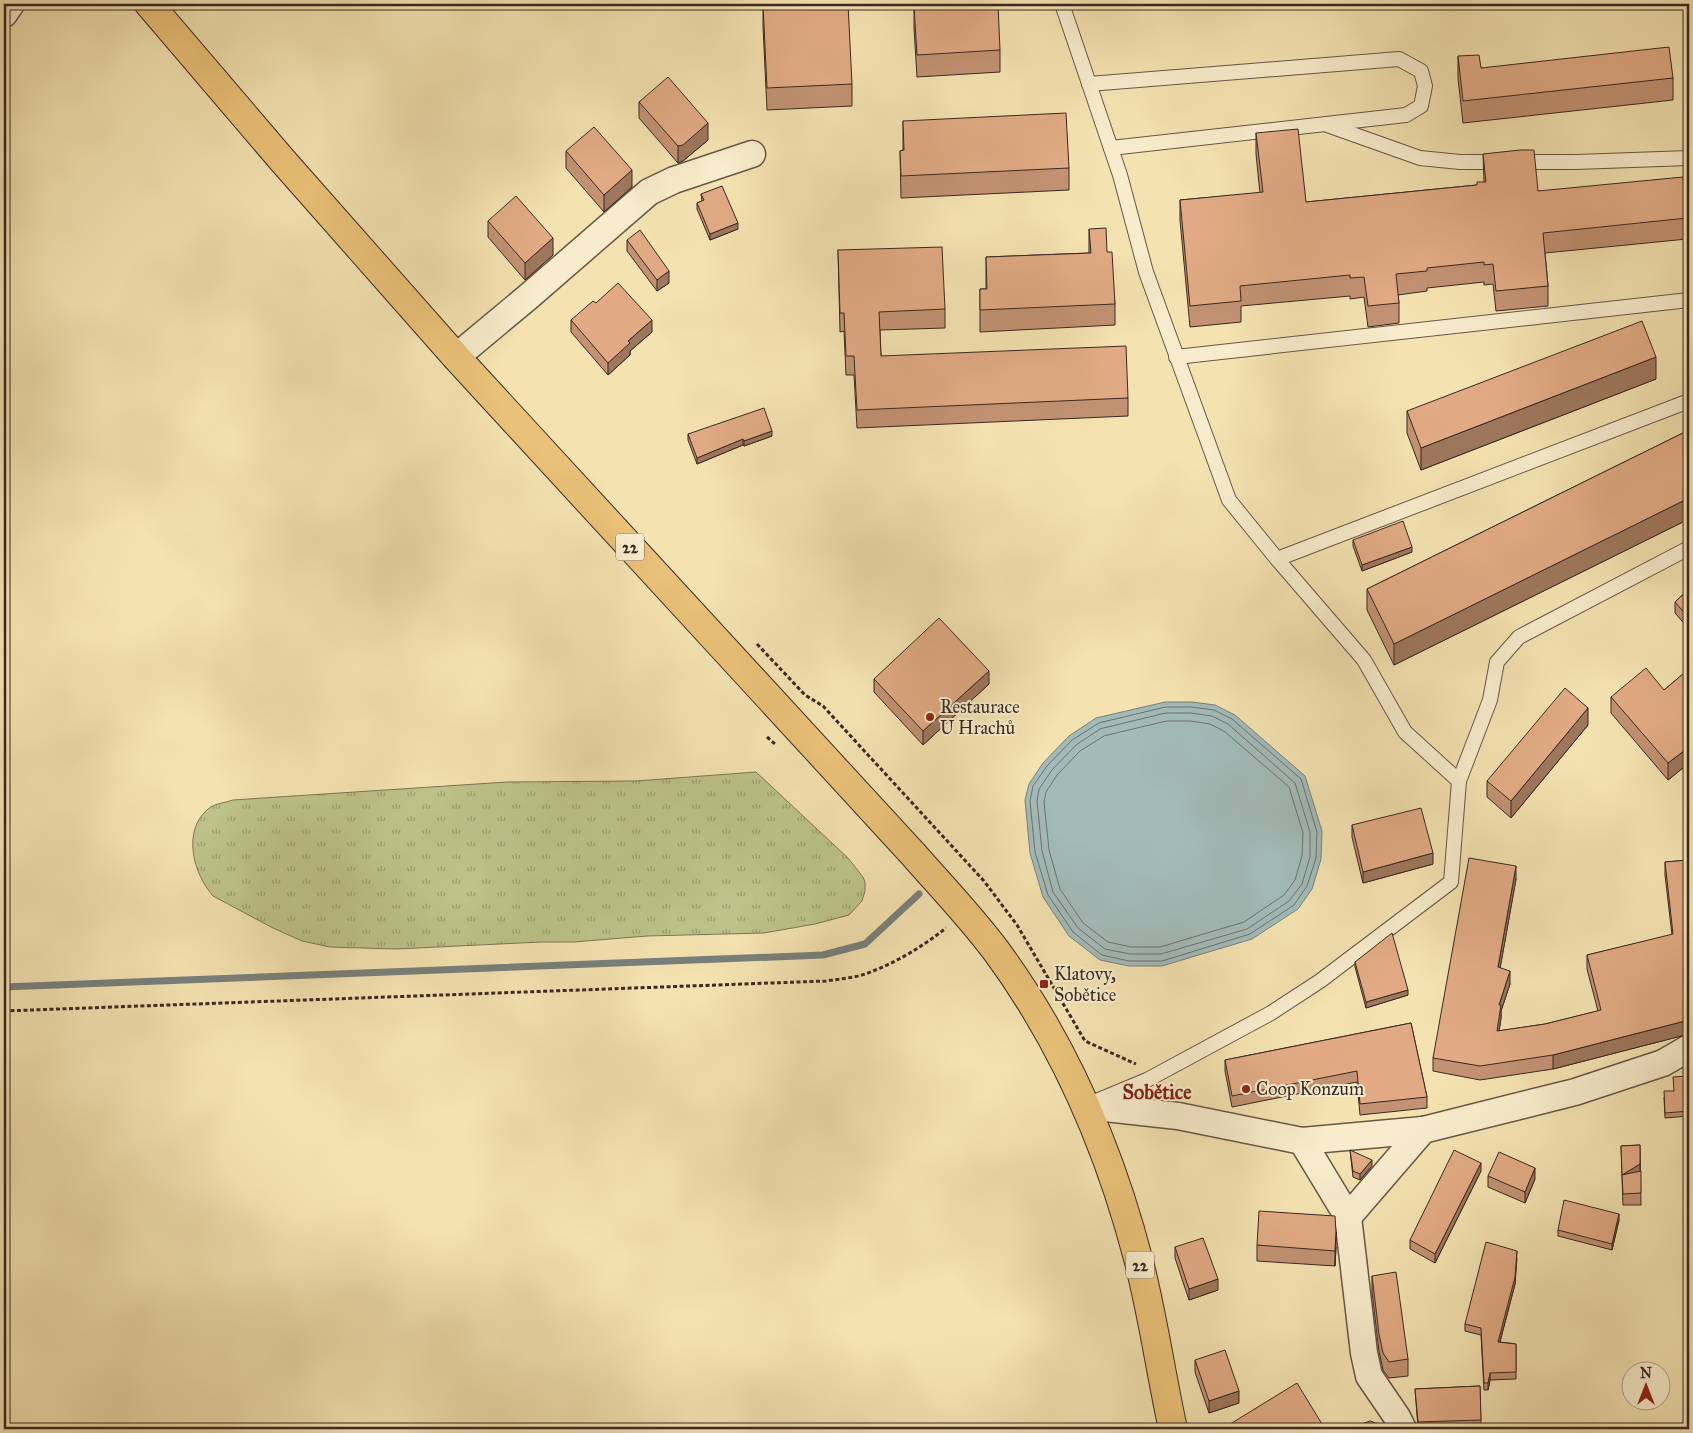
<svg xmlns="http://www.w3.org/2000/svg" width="1693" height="1433" font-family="'IM FELL Great Primer',serif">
<defs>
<pattern id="grass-tufts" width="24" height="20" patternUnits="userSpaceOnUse" patternTransform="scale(1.25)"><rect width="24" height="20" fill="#bdc38a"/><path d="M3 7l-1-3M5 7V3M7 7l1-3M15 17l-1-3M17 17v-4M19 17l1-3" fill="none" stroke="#9b9e70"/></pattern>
</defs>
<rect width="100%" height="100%" fill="#f4e2b1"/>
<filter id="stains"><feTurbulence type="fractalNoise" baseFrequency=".004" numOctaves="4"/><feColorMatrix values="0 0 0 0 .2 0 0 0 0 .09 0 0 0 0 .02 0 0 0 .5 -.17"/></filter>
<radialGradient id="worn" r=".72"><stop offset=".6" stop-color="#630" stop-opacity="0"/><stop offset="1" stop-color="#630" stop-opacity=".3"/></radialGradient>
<path fill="url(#grass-tufts)" stroke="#7b7656" d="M 756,772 L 848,858 L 863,877 L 865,882 L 865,891 L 862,901 L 849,915 L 815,924 L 764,933 L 647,936 L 574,942 L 541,942 L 396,949 L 330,947 L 302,941 L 273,928 L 213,896 C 193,873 182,831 208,809 C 215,803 225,803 233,800 L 507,782 L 636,781 Z"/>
<path fill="#a2bab8" stroke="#78807c" d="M 1165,702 L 1192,702 L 1215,705 L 1235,715 L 1305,776 L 1322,831 L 1321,859 L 1312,889 L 1298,909 L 1252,939 L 1162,966 L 1129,966 L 1100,960 L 1069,936 L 1043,897 L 1030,853 L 1025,800 L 1029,784 L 1043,763 L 1069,736 L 1096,718 Z"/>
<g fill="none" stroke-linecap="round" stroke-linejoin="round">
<g stroke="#6e716d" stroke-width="1">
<path d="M 1166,707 L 1191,707 L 1214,710 L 1232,719 L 1301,779 L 1317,832 L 1316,858 L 1307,886 L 1294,905 L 1250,934 L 1162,961 L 1129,961 L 1102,955 L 1073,932 L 1048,895 L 1035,852 L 1030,801 L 1033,786 L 1047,766 L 1072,740 L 1099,723 Z"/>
<path d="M 1166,713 L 1191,713 L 1212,716 L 1228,724 L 1295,783 L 1310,832 L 1310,857 L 1302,884 L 1289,901 L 1247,929 L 1161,954 L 1130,954 L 1105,949 L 1078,928 L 1053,892 L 1042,851 L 1037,801 L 1039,789 L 1052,770 L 1076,745 L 1100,729 Z"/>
<path d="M 1167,721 L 1190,721 L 1210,724 L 1224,731 L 1289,787 L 1303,833 L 1302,856 L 1295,880 L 1284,895 L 1244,922 L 1160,947 L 1131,947 L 1108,942 L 1083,923 L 1060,889 L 1049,850 L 1044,802 L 1046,792 L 1057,775 L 1080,751 L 1104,736 Z"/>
</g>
<path stroke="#78807c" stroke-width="7" d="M 4,987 L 823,955 L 865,944 L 919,894"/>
<g stroke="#685646" stroke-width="16">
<g id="service">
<path d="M 1062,4 L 1120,175 L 1146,272 L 1229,500 L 1277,559 L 1364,660 L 1405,732 L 1459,781 L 1451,882 L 1320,981 L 1271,1013 L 1147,1080 L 1094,1102"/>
<path d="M 1089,84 L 1399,59 L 1421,71 L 1425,86 L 1421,106 L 1406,115 L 1111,148"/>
<path d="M 1327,125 L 1420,158 L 1460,162 L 1576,162 L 1689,158"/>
<path d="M 1176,357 L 1689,300"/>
<path d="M 1277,559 L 1689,401"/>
<path d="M 1459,781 L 1490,700 L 1497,662 L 1519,637 L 1689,548"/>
</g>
</g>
<g stroke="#685646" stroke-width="29">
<g id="minor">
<path d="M 4,14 L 11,4"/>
<path d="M 456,357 L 528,297 L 649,192 L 674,180 L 752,154"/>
<path d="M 1087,1106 L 1178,1116 L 1302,1141 L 1423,1130 L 1575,1092 L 1663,1063 L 1689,1048"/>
<path d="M 1302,1141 L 1348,1217 L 1364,1353 L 1369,1376 L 1397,1417 L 1403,1429"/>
<path d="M 1348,1217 L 1423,1130"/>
</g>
</g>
<g stroke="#392822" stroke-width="30">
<path id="primary" d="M 149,4 L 283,161 L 456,357 L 913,854 C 941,886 971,917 997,952 C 1066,1046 1110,1150 1139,1262 C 1153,1317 1161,1374 1173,1429"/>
</g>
<g stroke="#392822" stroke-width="3" stroke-dasharray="4 2.5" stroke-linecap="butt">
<path d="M 757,644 L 805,695 L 823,706 L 984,881 L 1017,925 L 1085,1041 L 1136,1064"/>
<path d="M 767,737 L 775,744"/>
<path d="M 4,1011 L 826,981 C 839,979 853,978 865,974 C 894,964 922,947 946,928"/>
</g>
<use href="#service" stroke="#f8eccc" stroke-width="14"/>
<use href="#minor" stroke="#f8eccc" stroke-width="26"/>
<use href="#primary" stroke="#eac178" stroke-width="28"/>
</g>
<g fill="#c29272" stroke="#392822">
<path d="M 763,5 L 852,84 L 852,106 L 767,110 L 763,27 Z"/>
<path d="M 914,6 L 1000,50 L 1000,72 L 917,77 L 914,28 Z"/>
<path d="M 1458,56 L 1481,68 L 1673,78 L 1673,100 L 1463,123 L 1458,78 Z"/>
<path d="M 639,102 L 708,140 L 683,161 L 678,163 L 639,118 Z"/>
<path d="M 903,121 L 1069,168 L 1069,190 L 901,198 L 900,151 L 903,150 Z"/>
<path d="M 1256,133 L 1306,202 L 1477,185 L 1484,182 L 1483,154 L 1538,191 L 1687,218 L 1687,239 L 1545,253 L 1548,286 L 1548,306 L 1496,311 L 1493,284 L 1484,285 L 1484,282 L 1427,288 L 1427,291 L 1398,295 L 1399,303 L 1399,323 L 1368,327 L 1364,297 L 1350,299 L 1350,296 L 1241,306 L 1241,322 L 1190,327 L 1180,220 L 1180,200 L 1260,193 L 1256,154 Z"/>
<path d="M 566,151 L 632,187 L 604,212 L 566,168 Z"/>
<path d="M 701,194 L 738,229 L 710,240 L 697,209 L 697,203 L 702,201 Z"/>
<path d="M 488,221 L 553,255 L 525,280 L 488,237 Z"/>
<path d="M 1089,229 L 1107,252 L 1115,304 L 1115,325 L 980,332 L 980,289 L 986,289 L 986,257 L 1089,253 Z"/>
<path d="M 627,240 L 669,283 L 657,291 L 627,251 Z"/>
<path d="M 838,250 L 945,309 L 945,328 L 880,330 L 881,356 L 1128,398 L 1128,416 L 857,428 L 854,375 L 846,375 L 844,331 L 840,332 Z"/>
<path d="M 596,303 L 652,332 L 630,351 L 630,355 L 608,375 L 571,332 L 571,320 Z"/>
<path d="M 1656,379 L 1421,470 L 1407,433 L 1407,411 Z"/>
<path d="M 1689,430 L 1689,519 L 1394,665 L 1367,610 L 1367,589 Z"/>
<path d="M 688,434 L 772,436 L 744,446 L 743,445 L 697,464 L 688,440 Z"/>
<path d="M 1353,540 L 1412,552 L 1362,571 L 1353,546 Z"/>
<path d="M 1689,589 L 1689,627 L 1688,628 L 1675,613 L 1675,602 Z"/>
<path d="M 1689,669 L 1689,763 L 1668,780 L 1611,713 L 1611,697 L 1664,690 Z"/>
<path d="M 874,679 L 989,684 L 923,745 L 874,692 Z"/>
<path d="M 1588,725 L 1511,818 L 1487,797 L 1487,781 Z"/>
<path d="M 1352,825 L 1433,864 L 1363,883 L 1352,837 Z"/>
<path d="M 1689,860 L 1689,1034 L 1553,1069 L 1480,1080 L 1433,1071 L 1433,1058 L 1516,879 L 1500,968 L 1510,984 L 1501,1011 L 1501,1018 L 1499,1031 L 1545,1024 L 1598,1011 L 1587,969 L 1587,955 L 1672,935 L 1665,875 L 1665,862 Z"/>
<path d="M 1355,962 L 1408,995 L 1366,1008 L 1355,967 Z"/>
<path d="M 1411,1023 L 1427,1097 L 1427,1108 L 1360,1115 L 1357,1082 L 1232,1107 L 1225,1071 L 1225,1060 Z"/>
<path d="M 1689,1076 L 1689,1116 L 1665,1118 L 1664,1097 L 1674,1091 Z"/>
<path d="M 1640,1145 L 1641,1205 L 1623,1205 L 1621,1146 Z"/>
<path d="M 1350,1150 L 1372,1166 L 1360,1180 L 1353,1177 Z"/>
<path d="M 1481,1171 L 1435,1263 L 1410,1249 L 1410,1240 Z"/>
<path d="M 1488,1176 L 1535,1179 L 1525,1203 L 1488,1187 Z"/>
<path d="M 1619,1220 L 1612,1250 L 1558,1236 L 1558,1230 Z"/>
<path d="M 1257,1245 L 1336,1247 L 1335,1266 L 1257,1261 Z"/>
<path d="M 1175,1247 L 1218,1290 L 1189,1300 L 1175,1258 Z"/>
<path d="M 1517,1258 L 1515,1284 L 1500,1342 L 1516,1344 L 1516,1379 L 1490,1380 L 1488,1390 L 1484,1390 L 1481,1335 L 1465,1331 L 1465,1324 Z"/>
<path d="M 1372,1276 L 1408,1359 L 1408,1376 L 1389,1378 L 1383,1370 L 1379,1351 L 1372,1292 Z"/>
<path d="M 1195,1360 L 1239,1403 L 1209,1413 L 1195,1372 Z"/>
<path d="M 1480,1386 L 1481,1425 L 1418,1428 L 1415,1389 Z"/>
</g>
<g fill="#9e775c" stroke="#392822">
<path d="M 708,123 L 708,140 L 683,161 L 678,163 L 678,146 Z"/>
<path d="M 632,170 L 632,187 L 604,212 L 604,195 Z"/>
<path d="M 738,223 L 738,229 L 710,240 L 710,234 Z"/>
<path d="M 553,238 L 553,255 L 525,280 L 525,263 Z"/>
<path d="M 669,271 L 669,283 L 657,291 L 657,280 Z"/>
<path d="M 652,320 L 652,332 L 630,351 L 630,355 L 608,375 L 608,363 L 628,341 Z"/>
<path d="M 1656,357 L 1656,379 L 1421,470 L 1421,448 Z"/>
<path d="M 772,431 L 772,436 L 744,446 L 744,441 Z"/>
<path d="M 743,439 L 743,445 L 697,464 L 697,458 Z"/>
<path d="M 1689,498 L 1689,519 L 1394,665 L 1394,644 Z"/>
<path d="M 1412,547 L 1412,552 L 1362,571 L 1362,565 Z"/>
<path d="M 1689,616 L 1689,627 L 1688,628 L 1688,617 Z"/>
<path d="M 989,671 L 989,684 L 923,745 L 923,731 Z"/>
<path d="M 1588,708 L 1588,725 L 1511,818 L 1511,801 Z"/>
<path d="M 1689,711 L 1689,728 L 1685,714 Z"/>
<path d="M 1689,747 L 1689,763 L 1668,780 L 1668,763 Z"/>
<path d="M 1433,853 L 1433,864 L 1363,883 L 1363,872 Z"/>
<path d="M 1516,866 L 1516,879 L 1498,980 L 1498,967 Z"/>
<path d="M 1510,971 L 1510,984 L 1501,1011 L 1501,1018 L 1497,1045 L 1497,1031 L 1499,1005 Z"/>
<path d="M 1408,990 L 1408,995 L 1366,1008 L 1366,1002 Z"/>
<path d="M 1689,1020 L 1689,1034 L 1553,1069 L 1553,1055 Z"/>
<path d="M 1372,1160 L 1372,1166 L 1360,1180 L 1360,1174 Z"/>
<path d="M 1481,1163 L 1481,1171 L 1435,1263 L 1435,1254 Z"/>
<path d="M 1640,1164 L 1640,1175 L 1622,1175 Z"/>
<path d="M 1535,1168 L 1535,1179 L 1525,1203 L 1525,1192 Z"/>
<path d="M 1619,1214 L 1619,1220 L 1612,1250 L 1612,1244 Z"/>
<path d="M 1336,1232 L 1336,1247 L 1335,1266 L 1335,1251 Z"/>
<path d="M 1517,1251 L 1515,1284 L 1498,1349 L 1498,1342 Z"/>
<path d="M 1218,1279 L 1218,1290 L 1189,1300 L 1189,1289 Z"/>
<path d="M 1490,1373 L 1490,1380 L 1488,1390 L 1488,1383 Z"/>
<path d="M 1239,1391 L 1239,1403 L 1209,1413 L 1209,1401 Z"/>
<path d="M 1300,1425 L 1300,1429 L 1293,1429 Z"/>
</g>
<g fill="#e1aa84" stroke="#392822">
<path d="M 787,4 L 848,4 L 852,84 L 767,88 L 763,5 Z"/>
<path d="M 959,4 L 998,4 L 1000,50 L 917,55 L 914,6 Z"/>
<path d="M 1669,47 L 1673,78 L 1463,101 L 1458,56 L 1479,55 L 1481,68 Z"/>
<path d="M 668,77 L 708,123 L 683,145 L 678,146 L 639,102 Z"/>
<path d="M 1066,113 L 1069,168 L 901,176 L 900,151 L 904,150 L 903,121 Z"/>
<path d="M 594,127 L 632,170 L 604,195 L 566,151 Z"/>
<path d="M 1298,129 L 1306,202 L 1477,185 L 1477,182 L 1486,182 L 1483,154 L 1520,150 L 1534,150 L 1538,191 L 1683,177 L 1687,218 L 1543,233 L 1548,286 L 1496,291 L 1493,264 L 1484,265 L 1484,262 L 1427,268 L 1427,271 L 1396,274 L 1399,303 L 1368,306 L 1364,277 L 1350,278 L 1350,275 L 1240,286 L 1241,301 L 1190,306 L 1180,200 L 1263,192 L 1256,133 Z"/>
<path d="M 722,186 L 738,223 L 710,234 L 697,203 L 704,200 L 701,194 Z"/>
<path d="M 516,196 L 553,238 L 525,263 L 488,221 Z"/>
<path d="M 1106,228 L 1107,252 L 1112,252 L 1115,304 L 980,310 L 980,289 L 987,289 L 986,257 L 1091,253 L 1089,229 Z"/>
<path d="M 640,230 L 669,271 L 657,280 L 627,240 Z"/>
<path d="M 942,247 L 945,309 L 879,312 L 881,356 L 1126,346 L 1128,398 L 857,410 L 854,356 L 846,356 L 844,313 L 840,313 L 838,250 Z"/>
<path d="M 618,283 L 652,320 L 628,341 L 630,343 L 608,363 L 571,320 L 593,301 L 596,303 Z"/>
<path d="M 1642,321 L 1656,357 L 1421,448 L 1407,411 Z"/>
<path d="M 764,408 L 772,431 L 744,441 L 743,439 L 697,458 L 688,434 Z"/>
<path d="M 1689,430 L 1689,498 L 1394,644 L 1367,589 Z"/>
<path d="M 1403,521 L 1412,547 L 1362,565 L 1353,540 Z"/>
<path d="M 1689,589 L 1689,616 L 1688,617 L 1675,602 Z"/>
<path d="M 939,618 L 989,671 L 923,731 L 874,679 Z"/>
<path d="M 1646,668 L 1664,690 L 1689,669 L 1689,711 L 1685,714 L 1689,719 L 1689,747 L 1668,763 L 1611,697 Z"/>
<path d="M 1565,688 L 1588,708 L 1511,801 L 1487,781 Z"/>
<path d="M 1421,808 L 1433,853 L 1363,872 L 1352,825 Z"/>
<path d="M 1469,858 L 1516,866 L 1498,967 L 1510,971 L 1499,1005 L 1501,1005 L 1497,1031 L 1545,1024 L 1601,1010 L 1587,955 L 1673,934 L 1665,862 L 1689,860 L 1689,1020 L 1553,1055 L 1480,1066 L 1433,1058 Z"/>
<path d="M 1392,933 L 1408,990 L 1366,1002 L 1355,962 Z"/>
<path d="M 1411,1023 L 1427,1097 L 1360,1104 L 1357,1071 L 1232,1096 L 1225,1060 Z"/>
<path d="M 1689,1076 L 1689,1111 L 1665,1113 L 1664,1091 L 1674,1091 L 1673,1077 Z"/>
<path d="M 1640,1145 L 1640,1164 L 1622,1175 L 1621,1146 Z"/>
<path d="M 1350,1150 L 1372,1160 L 1360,1174 L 1353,1171 Z"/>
<path d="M 1454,1150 L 1481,1163 L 1435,1254 L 1410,1240 Z"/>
<path d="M 1499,1152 L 1535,1168 L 1525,1192 L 1488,1176 Z"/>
<path d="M 1641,1171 L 1641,1193 L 1623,1194 L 1622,1175 Z"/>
<path d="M 1564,1200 L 1619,1214 L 1612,1244 L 1558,1230 Z"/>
<path d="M 1259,1211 L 1335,1216 L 1336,1232 L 1335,1251 L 1257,1245 Z"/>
<path d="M 1203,1238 L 1218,1279 L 1189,1289 L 1175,1247 Z"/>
<path d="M 1486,1242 L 1517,1251 L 1515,1277 L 1498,1342 L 1516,1344 L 1516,1372 L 1490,1373 L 1488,1383 L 1484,1383 L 1481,1328 L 1465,1324 Z"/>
<path d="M 1396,1272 L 1408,1359 L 1389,1362 L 1383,1353 L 1379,1334 L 1372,1276 Z"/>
<path d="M 1225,1350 L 1239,1391 L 1209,1401 L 1195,1360 Z"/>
<path d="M 1297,1383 L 1325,1429 L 1302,1429 L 1300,1425 L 1293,1429 L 1222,1429 Z"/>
<path d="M 1480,1386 L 1481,1420 L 1418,1422 L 1415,1389 Z"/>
<path d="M 1370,1421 L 1390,1428 L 1391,1429 L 1347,1429 Z"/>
</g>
<g fill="#8f2418" stroke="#f8eccc" stroke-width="2">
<circle cx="930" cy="717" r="5"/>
<rect x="1039" y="979" width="10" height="10" rx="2.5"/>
<circle cx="1246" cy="1089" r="5"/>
</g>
<g text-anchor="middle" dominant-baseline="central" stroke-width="4" stroke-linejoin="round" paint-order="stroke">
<g fill="#f8eccc" stroke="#726355" stroke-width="1">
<rect x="616" y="533.5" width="28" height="27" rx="4"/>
<rect x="1126" y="1251.5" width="28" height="27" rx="4"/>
</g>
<g font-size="16" font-weight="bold" fill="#392822">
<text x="630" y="547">22</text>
<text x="1140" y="1265">22</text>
</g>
<g font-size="18" fill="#392822" stroke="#f8eccc" text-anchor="start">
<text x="940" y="707">Restaurace<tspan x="940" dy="21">U Hrachů</tspan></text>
<text x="1054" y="974">Klatovy,<tspan x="1054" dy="21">Sobětice</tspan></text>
<text x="1256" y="1089">Coop Konzum</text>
</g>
<g font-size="20" font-weight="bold" fill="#7a1f14" stroke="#f8eccc">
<text x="1157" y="1092">Sobětice</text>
</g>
</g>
<rect width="1693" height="1433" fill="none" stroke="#f4e2b1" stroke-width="20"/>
<rect x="5" y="5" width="1683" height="1423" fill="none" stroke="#392822" stroke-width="2.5"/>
<rect x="10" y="10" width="1673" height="1413" fill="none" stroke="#392822"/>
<g transform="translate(1646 1386)"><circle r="24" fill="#f8eccc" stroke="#ac9e88"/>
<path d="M0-4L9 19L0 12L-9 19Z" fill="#8f2418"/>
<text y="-8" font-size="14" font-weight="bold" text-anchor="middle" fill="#392822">N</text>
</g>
<rect width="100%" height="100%" filter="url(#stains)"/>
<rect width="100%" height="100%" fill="url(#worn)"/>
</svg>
